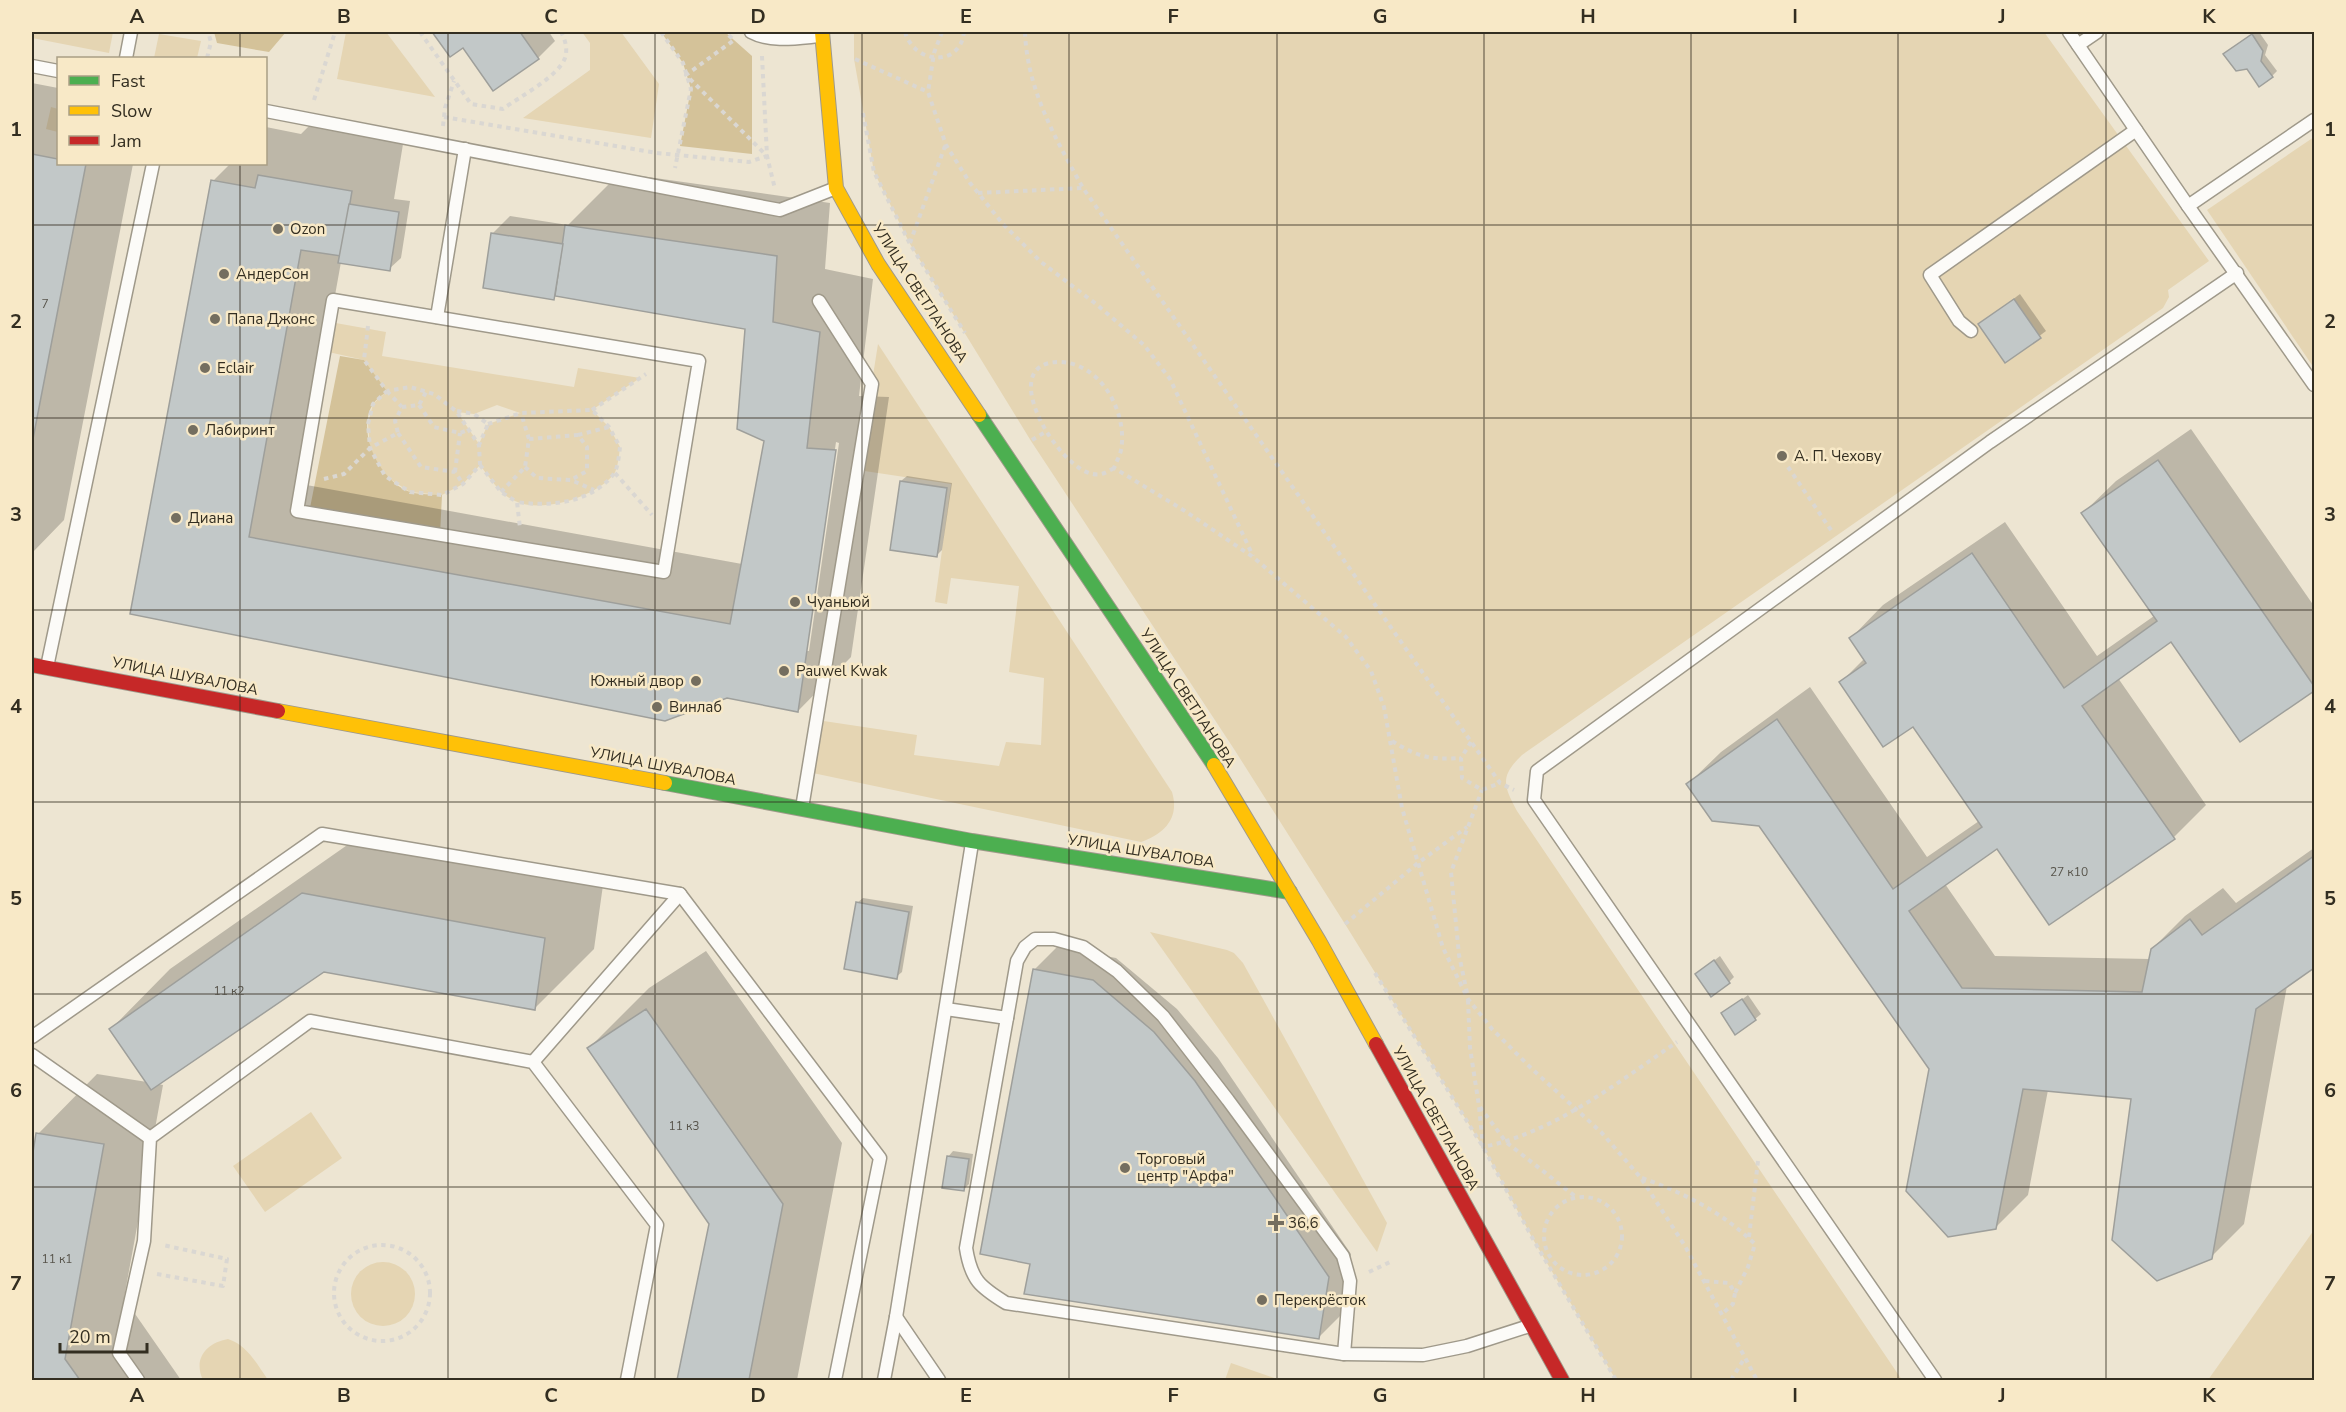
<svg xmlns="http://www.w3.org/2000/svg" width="2346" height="1412" font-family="'Nunito Sans',sans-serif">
<rect width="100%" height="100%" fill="#ede5d2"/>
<g fill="#e5d5b3" fill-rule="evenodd">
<path d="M 32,32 L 113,32 L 109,53 L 32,38 Z"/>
<path d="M 346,32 L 386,32 L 435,97 L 337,79 Z"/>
<path d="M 582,32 L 621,32 L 659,84 L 651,138 L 523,118 L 590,70 L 590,43 Z"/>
<path d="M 854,32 L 2044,32 L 2209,261 L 2168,290 L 2169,297 L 2163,308 L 1522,755 C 1499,777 1504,786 1517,811 L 1902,1380 L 1616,1380 L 1534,1241 L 1483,1147 L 1345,924 L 1234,749 L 1031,441 L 910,244 L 874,172 L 854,59 Z"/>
<path d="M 159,34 L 201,41 L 197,58 L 154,58 Z"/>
<path d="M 51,107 L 58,109 L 58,132 L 46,129 Z"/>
<path d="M 2314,137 L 2314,368 L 2207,210 Z"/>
<path d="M 330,322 L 386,332 L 382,356 L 574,387 L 578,368 L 640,378 L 592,410 L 609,427 L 620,447 C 619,455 618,468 614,474 C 596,497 542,514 515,501 C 499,494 490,478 480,465 L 463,484 L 442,495 L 410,492 L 385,476 L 370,448 L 368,424 L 373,404 L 387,391 L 364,360 L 324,351 ZM 497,405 L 520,413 L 488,424 L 479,444 L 457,412 L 474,414 Z"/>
<path d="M 878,344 L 1172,792 C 1180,818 1164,834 1141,842 L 808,772 L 817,720 L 917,735 L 914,755 L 999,766 L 1006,742 L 1041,745 L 1044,678 L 1009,672 L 1019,586 L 951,578 L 947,604 L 935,602 L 951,484 L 858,470 Z"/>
<path d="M 1150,932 L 1227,950 L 1234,953 L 1243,963 L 1387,1223 L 1377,1252 Z"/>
<path d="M 311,1112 L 342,1158 L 265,1212 L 233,1166 Z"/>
<path d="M 2314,1230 L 2314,1380 L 2208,1380 Z"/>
<circle cx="383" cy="1294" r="32"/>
<path d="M 228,1339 C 247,1345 257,1364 268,1380 L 203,1380 C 193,1359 206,1343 228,1339 Z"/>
<path d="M 1231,1363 L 1280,1380 L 1225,1380 Z"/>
</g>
<g fill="#d4c299">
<path d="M 214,32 L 286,32 L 269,52 L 217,43 Z"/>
<path d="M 661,32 L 725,32 L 752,56 L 752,154 L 680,146 L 691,89 L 683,63 Z"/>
<path d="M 340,356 L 364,360 L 387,391 C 383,395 376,399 373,404 C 355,432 381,482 410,492 C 419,495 433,494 442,495 L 440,535 L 309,513 Z"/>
</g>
<g fill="#0003" fill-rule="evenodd">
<path d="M 434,32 L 549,32 L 555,41 L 538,58 L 463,46 L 450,55 Z"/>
<path d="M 2256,32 L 2259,32 L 2268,45 L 2265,55 L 2277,71 L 2272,76 L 2230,49 Z"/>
<path d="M 32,83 L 58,88 L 58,164 L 133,164 L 64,520 L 32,553 Z"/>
<path d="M 313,122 L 404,138 L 394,199 L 410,201 L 401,258 L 389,269 L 341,262 L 301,484 L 742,564 L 765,440 L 746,328 L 557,295 L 553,298 L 493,233 L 510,216 L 568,225 L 620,173 L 830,203 L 825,269 L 873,279 L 859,396 L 889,397 L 851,657 L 798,711 L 727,696 L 132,613 L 213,181 L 230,164 L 266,164 L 266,127 L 301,134 ZM 836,442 L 839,443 L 809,651 L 806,651 Z"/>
<path d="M 2020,294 L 2046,331 L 2006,361 L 1980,324 Z"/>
<path d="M 2191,429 L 2314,606 L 2314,689 L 2241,740 L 2171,640 L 2118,678 L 2206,805 L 2174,837 L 1997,847 L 1945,884 L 1995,956 L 2150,959 L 2152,949 L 2185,916 L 2223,888 L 2236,903 L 2314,848 L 2314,966 L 2287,986 L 2244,1224 L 2211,1257 L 2133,1098 L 2048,1090 L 2028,1195 L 1995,1228 L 1931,1069 L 1759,825 L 1688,784 L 1721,752 L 1810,687 L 1927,857 L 1979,821 L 1913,725 L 1841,682 L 1865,658 L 1851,638 L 1883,605 L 2005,522 L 2097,656 L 2154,616 L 2083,513 L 2116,481 Z"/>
<path d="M 907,476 L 952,483 L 942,550 L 936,556 L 901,481 Z"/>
<path d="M 363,834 L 604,878 L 594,949 L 534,1009 L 324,970 L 158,1084 L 163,1085 L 124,1298 L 181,1380 L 32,1380 L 32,1167 L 38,1134 L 97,1074 L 147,1082 L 111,1029 L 170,969 Z"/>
<path d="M 863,898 L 913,906 L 902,972 L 896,977 L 857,903 Z"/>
<path d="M 1057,947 L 1116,958 L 1177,1009 L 1218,1058 L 1351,1254 L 1342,1314 L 1319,1337 L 1031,1263 L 1034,970 Z"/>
<path d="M 706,951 L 842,1143 L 797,1380 L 679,1380 L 710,1223 L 589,1048 L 649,988 Z"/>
<path d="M 1720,956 L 1734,977 L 1729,982 L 1697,974 Z"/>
<path d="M 1748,995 L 1761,1014 L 1755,1019 L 1723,1014 Z"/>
<path d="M 953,1151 L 973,1154 L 969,1184 L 963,1190 L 948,1157 Z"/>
</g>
<g fill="#c2c8c8" stroke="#9e9f9b" stroke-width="1.5">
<path d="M 432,32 L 520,32 L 539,59 L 493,91 L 463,48 L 450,57 Z"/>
<path d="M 2252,34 L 2263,51 L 2261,61 L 2273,77 L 2259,87 L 2247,69 L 2236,71 L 2223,54 Z"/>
<path d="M 32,154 L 58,159 L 58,164 L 86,164 L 32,444 Z"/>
<path d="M 258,175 L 352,191 L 341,256 L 301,250 L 249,537 L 730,624 L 764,441 L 737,429 L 745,329 L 555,296 L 565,225 L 777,256 L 773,322 L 820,332 L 807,448 L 836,450 L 798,712 L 727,698 L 665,721 L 130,614 L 211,180 L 255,188 Z"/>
<path d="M 349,204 L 399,212 L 390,271 L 338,263 Z"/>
<path d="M 491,233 L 563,244 L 554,300 L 483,288 Z"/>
<path d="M 2014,299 L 2041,338 L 2005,363 L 1978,324 Z"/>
<path d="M 2158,460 L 2314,686 L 2314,691 L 2240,742 L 2171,642 L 2082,706 L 2175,839 L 2049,925 L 1997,849 L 1909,911 L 1962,988 L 2142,992 L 2151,949 L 2190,919 L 2202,935 L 2314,856 L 2314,968 L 2256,1009 L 2212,1259 L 2157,1281 L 2112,1240 L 2131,1099 L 2023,1089 L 1996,1229 L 1948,1237 L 1906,1191 L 1929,1069 L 1759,826 L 1712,821 L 1686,784 L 1777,719 L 1893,889 L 1982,827 L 1913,727 L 1883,747 L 1839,682 L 1866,663 L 1849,638 L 1972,553 L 2064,688 L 2157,621 L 2081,513 Z"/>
<path d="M 900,481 L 947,488 L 937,557 L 890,550 Z"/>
<path d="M 302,893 L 545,938 L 535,1010 L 324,972 L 151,1090 L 109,1029 Z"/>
<path d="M 856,902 L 909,912 L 897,979 L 844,969 Z"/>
<path d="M 1714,960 L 1730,983 L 1711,997 L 1695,974 Z"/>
<path d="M 1033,969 L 1093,980 L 1154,1032 L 1195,1081 L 1329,1277 L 1319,1339 L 1024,1294 L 1030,1264 L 980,1254 Z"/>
<path d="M 1742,999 L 1756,1020 L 1735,1035 L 1721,1013 Z"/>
<path d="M 646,1009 L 783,1204 L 749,1380 L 677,1380 L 709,1224 L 587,1048 Z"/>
<path d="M 36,1133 L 104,1144 L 65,1359 L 80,1380 L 32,1380 L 32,1159 Z"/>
<path d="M 947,1156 L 969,1159 L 964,1191 L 942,1188 Z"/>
</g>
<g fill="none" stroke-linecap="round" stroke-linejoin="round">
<g stroke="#9f998a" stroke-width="15">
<g id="lane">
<path d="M 751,32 C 771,43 798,38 820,36"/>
<path d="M 2069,32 L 2188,206 L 2314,120"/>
<path d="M 2078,45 L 2097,32"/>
<path d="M 126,58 L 131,32"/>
<path d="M 32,66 L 58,71"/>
<path d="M 266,111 L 780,210 L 836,188"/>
<path d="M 2188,206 L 2314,385"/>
<path d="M 333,300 L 699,361 L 664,572 L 297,511 Z"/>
<path d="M 437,317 L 465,149"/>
<path d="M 1971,331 L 1959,321 L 1930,275 L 2136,130"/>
<path d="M 47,667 L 153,164"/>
<path d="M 802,808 L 872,384 L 819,301"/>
<path d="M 946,1009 L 1007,1018 L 1017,961 L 1025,947 L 1035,939 L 1054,939 L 1083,947 L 1117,971 L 1163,1016 L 1228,1100 L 1343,1256 L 1350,1281 L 1344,1354"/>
<path d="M 1007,1018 L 966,1248 C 971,1280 980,1287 1006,1303 L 1344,1354 L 1423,1355 L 1467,1346 L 1529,1326"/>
<path d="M 32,1037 L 322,834 L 680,894 L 880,1158 L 835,1380"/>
<path d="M 32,1055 L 150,1138"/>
<path d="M 533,1062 L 680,894"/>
<path d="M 896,1317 L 939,1380"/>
<path d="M 138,1380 L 119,1353 L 144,1241 L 150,1138 L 310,1021 L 533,1062 L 657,1225 L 627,1380"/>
<path d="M 884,1380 L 896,1317 L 972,843"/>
<path d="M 1935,1380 L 1534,800 L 1537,771 L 1990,442 L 2237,273"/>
</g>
</g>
<g stroke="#9f998a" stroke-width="16">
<g id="fast">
<path d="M 979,415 L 1214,765"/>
<path d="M 665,783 L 972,841 L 1290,892"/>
</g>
</g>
<g stroke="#9f998a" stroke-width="16">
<g id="slow">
<path d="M 822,32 L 836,188 L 878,264 L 979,415"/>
<path d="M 278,711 L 665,783"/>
<path d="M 1214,765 L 1319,941 L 1376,1044"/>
</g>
</g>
<g stroke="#9f998a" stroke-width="16">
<g id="jam">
<path d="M 32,665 L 278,711"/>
<path d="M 1376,1044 L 1562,1380"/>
</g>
</g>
<g stroke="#dad7d2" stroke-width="4" stroke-dasharray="4.5 4.5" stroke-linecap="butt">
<path d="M 420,32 L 471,104 L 503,109 C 519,97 558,77 565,58 C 568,49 565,39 561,32"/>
<path d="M 661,32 L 683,63 L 691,89 L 675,168"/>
<path d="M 905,32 C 914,64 960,68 964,32"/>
<path d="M 942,32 L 934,53 L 928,92 L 946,145 L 970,183 L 1003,224 L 1041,262 L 1096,304 L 1144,345 L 1170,379 L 1253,556"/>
<path d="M 1025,32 C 1027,89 1055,138 1083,188 L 1500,783 L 1514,790"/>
<path d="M 762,56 L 767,156 L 775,189"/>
<path d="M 207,58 L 211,42 L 208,32"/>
<path d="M 855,59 L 928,92"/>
<path d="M 314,100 L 335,32"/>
<path d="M 863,113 L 874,172 L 910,244 L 965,333"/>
<path d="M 444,117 L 657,153 L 749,162 L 767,156 L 686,75 L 734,40 L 725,32"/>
<path d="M 443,126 L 445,108 L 454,81"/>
<path d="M 978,193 L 1083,188"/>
<path d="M 910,243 L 945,146"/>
<path d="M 368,326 L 364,360 L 387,391 L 373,404 L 368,424 L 370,448 L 385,476 L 410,492 L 442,495 L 463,484 L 480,465 L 479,445 L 456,411 L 434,394 L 410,387 L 387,391"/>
<path d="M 387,391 L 402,407"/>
<path d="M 419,405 L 434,427 L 460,433 L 470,429"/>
<path d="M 592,410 L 646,374"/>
<path d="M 457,411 L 474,414 L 488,424 L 479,445"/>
<path d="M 488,424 L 521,413 L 592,410 L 609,427 L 620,447 C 619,455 618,469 613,475 C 590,503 550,507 517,502"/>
<path d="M 398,433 L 421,467 L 455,472 L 463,484"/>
<path d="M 578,435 L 609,427"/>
<path d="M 529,439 L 578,435 L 587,447 L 587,471 L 571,480"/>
<path d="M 1032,440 L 1047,431"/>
<path d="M 480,465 L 501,492 L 517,502 L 520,528"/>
<path d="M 525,467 L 537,478 L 571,480 L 594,490"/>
<path d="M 1788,467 L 1833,533"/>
<path d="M 1114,468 C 1107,472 1101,476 1093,474 C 1058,469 993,361 1060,362 C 1101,363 1128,413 1121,450 C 1120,456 1116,462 1114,468 L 1185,511 L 1253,557 L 1346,637 L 1371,671 L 1384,707 L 1402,808 L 1443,948 L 1468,999 L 1492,1029 L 1532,1069 L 1601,1132 L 1641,1178 L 1685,1246 L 1757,1380"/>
<path d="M 455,472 L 460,433"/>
<path d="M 615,473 L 652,515"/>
<path d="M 324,479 L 344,474 L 370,448 L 398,433 L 395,421 L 402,407 L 419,405 L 426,392"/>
<path d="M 501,492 L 525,467 L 529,439 L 521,413"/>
<path d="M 1392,741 C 1418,757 1430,760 1461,758"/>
<path d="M 1471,742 L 1461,758 L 1462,778 L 1482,790 L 1500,783"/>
<path d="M 1345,924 L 1418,863 L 1467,827"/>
<path d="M 1375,973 L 1483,1147 L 1534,1241 L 1616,1380"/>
<path d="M 1467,993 L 1459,955 L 1451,872 L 1482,790"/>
<path d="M 1468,1000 L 1470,1048 L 1479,1106 L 1483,1147 C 1555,1132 1617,1083 1677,1042"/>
<path d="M 1480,1107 L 1506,1142 L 1576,1197"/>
<path d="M 1642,1178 C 1684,1193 1722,1212 1755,1244 L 1748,1267 L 1735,1293"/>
<circle cx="1583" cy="1236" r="39"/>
<path d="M 1749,1237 L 1758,1161"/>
<circle cx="382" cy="1293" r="48"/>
<path d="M 1369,1272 L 1390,1262"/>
<path d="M 157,1274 L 223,1286 L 227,1259 L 163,1245"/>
<path d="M 1705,1281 L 1729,1283 L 1735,1293 L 1733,1304 L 1722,1314"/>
<path d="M 1731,1380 L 1744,1359"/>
</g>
<use href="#lane" stroke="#fcfbf8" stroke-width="12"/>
<use href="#fast" stroke="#4caf50" stroke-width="14"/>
<use href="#slow" stroke="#ffc107" stroke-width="14"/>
<use href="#jam" stroke="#c62828" stroke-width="14"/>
</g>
<path fill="none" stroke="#332e21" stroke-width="1.5" stroke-opacity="0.55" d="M 240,32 L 240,58M 448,32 L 448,1380M 655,32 L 655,1380M 862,32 L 862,1380M 1069,32 L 1069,1380M 1277,32 L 1277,1380M 1484,32 L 1484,1380M 1691,32 L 1691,1380M 1898,32 L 1898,1380M 2106,32 L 2106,1380M 240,164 L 240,1380M 32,225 L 2314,225M 32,418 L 2314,418M 32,610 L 2314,610M 32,802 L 2314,802M 32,994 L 2314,994M 32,1187 L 2314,1187"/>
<g fill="#746e5f" stroke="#f8e9c7" stroke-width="2">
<circle cx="278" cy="229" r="6"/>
<circle cx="224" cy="274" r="6"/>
<circle cx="215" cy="319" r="6"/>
<circle cx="205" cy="368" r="6"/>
<circle cx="193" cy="430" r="6"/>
<circle cx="1782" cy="456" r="6"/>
<circle cx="176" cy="518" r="6"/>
<circle cx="795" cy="602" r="6"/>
<circle cx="784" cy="671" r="6"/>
<circle cx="696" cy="681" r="6"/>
<circle cx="657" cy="707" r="6"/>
<circle cx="1125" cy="1168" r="6"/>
<path d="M1273 1214h6v6h6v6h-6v6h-6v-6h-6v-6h6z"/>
<circle cx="1262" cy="1300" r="6"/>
</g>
<g text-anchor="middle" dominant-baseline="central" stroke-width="5" stroke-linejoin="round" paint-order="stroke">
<g font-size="12" fill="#57544b">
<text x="45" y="304">7</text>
<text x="2069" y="872">27 к10</text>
<text x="229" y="991">11 к2</text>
<text x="684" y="1126">11 к3</text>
<text x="57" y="1259">11 к1</text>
</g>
<g font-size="15" fill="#332e21" stroke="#f8e9c7" text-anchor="start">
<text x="290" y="229">Ozon</text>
<text x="236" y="274">АндерСон</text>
<text x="227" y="319">Папа Джонс</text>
<text x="217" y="368">Eclair</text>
<text x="205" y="430">Лабиринт</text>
<text x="1794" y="456">А. П. Чехову</text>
<text x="188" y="518">Диана</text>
<text x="807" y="602">Чуаньюй</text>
<text x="796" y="671">Pauwel Kwak</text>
<text x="684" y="681" text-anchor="end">Южный двор</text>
<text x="669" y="707">Винлаб</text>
<text x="1137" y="1159">Торговый<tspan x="1137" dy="17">центр "Арфа"</tspan></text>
<text x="1288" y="1223">36,6</text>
<text x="1274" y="1300">Перекрёсток</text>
</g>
<g font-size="15" fill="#332e21" stroke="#f8e9c7">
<text transform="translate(920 293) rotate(57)">УЛИЦА СВЕТЛАНОВА</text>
<text transform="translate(185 676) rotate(11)">УЛИЦА ШУВАЛОВА</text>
<text transform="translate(1188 698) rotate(57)">УЛИЦА СВЕТЛАНОВА</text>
<text transform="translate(663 766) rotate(11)">УЛИЦА ШУВАЛОВА</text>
<text transform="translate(1141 851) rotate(9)">УЛИЦА ШУВАЛОВА</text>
<text transform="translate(1436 1118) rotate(61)">УЛИЦА СВЕТЛАНОВА</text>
</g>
</g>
<rect width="2346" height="1412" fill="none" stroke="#f8e9c7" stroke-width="66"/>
<rect x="57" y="57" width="210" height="108" fill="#f8e9c7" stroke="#a99e85" stroke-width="1.5"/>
<rect x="69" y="76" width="30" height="9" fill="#4caf50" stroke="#a99e85" stroke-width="1.5"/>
<text x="111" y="87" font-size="18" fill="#332e21">Fast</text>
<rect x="69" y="106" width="30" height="9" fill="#ffc107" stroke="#a99e85" stroke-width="1.5"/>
<text x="111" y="117" font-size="18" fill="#332e21">Slow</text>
<rect x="69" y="136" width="30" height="9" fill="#c62828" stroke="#a99e85" stroke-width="1.5"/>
<text x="111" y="147" font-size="18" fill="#332e21">Jam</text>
<path d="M60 1343v9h87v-9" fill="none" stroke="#332e21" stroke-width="3"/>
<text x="69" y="1343" font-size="18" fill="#332e21" stroke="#f8e9c7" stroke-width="4.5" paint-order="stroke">20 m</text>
<rect x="33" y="33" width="2280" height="1346" fill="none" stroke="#332e21" stroke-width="2"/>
<g font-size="20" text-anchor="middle" font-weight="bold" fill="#332e21">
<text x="137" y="23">A</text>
<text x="344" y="23">B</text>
<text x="551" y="23">C</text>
<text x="758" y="23">D</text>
<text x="966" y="23">E</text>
<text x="1173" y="23">F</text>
<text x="1380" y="23">G</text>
<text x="1588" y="23">H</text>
<text x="1795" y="23">I</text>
<text x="2002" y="23">J</text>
<text x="2209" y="23">K</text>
<text x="16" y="136">1</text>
<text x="2330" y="136">1</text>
<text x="16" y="328">2</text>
<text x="2330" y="328">2</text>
<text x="16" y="521">3</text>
<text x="2330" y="521">3</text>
<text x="16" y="713">4</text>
<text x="2330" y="713">4</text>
<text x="16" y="905">5</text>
<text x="2330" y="905">5</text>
<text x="16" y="1097">6</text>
<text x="2330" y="1097">6</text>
<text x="16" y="1290">7</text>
<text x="2330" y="1290">7</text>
<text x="137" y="1402">A</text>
<text x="344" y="1402">B</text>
<text x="551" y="1402">C</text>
<text x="758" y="1402">D</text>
<text x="966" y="1402">E</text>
<text x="1173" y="1402">F</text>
<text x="1380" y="1402">G</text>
<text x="1588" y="1402">H</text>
<text x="1795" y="1402">I</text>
<text x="2002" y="1402">J</text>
<text x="2209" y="1402">K</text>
</g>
</svg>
